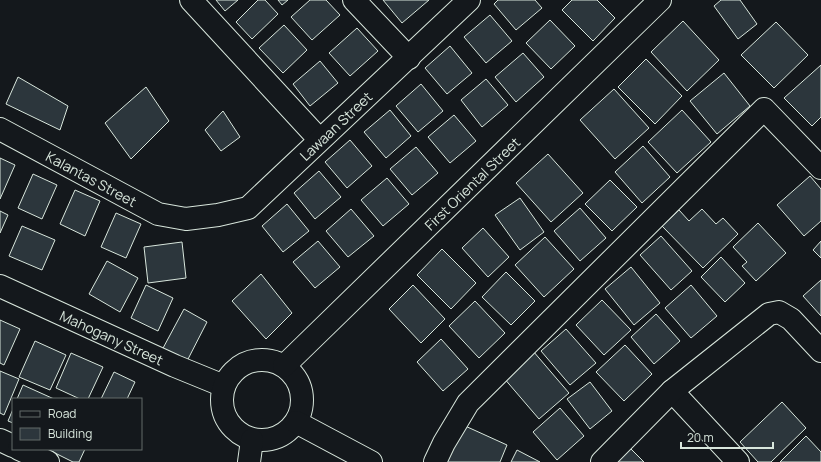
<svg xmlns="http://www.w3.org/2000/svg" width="821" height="462" font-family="Manrope,sans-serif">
<rect width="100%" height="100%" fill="#14181c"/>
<g fill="#2c363c" stroke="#d8e6dc">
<path d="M 216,0 L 238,0 L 225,11 Z"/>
<path d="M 258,0 L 265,0 L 278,14 L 252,39 L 236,22 Z"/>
<path d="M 278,0 L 288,0 L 282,5 Z"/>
<path d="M 310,0 L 326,0 L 340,15 L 312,40 L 291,17 Z"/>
<path d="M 383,0 L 429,0 L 402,23 Z"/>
<path d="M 498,0 L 535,0 L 542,8 L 516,30 L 494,4 Z"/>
<path d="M 572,0 L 597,0 L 615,18 L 593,41 L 562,10 Z"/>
<path d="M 721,0 L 740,0 L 757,24 L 738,39 L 714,6 Z"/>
<path d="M 490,15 L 512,41 L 486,63 L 464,37 Z"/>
<path d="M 550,20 L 575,46 L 551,69 L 526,43 Z"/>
<path d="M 683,21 L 719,60 L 687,91 L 651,52 Z"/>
<path d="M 776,22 L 808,55 L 774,88 L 741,55 Z"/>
<path d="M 284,25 L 307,50 L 283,73 L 259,48 Z"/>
<path d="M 357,28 L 378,51 L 350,76 L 329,53 Z"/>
<path d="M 450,46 L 472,73 L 447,94 L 425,68 Z"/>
<path d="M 523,53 L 544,77 L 516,102 L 495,77 Z"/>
<path d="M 646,59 L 682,96 L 655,124 L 618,87 Z"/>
<path d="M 320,61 L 338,83 L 310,106 L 293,84 Z"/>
<path d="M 821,65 L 821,117 L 812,126 L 784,98 Z"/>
<path d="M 724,73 L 750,106 L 717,134 L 690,101 Z"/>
<path d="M 18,77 L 68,106 L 60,130 L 6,104 Z"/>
<path d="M 486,79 L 508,105 L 482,127 L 461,100 Z"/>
<path d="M 421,84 L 443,111 L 418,132 L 396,106 Z"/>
<path d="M 146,87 L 169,121 L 131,159 L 105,123 Z"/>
<path d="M 614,89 L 649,128 L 615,159 L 580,120 Z"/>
<path d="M 390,110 L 411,136 L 386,158 L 364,132 Z"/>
<path d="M 682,110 L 711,142 L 677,173 L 648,142 Z"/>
<path d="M 223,111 L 240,137 L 221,151 L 205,130 Z"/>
<path d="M 454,115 L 476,141 L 450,163 L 428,137 Z"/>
<path d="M 350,140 L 372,166 L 347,188 L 325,162 Z"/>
<path d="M 643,146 L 670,177 L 642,203 L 615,172 Z"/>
<path d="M 416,147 L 438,173 L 412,195 L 390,169 Z"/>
<path d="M 548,154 L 583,193 L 551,222 L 516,183 Z"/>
<path d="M 0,158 L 15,165 L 0,199 Z"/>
<path d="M 319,171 L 341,197 L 315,219 L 294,193 Z"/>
<path d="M 33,174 L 57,185 L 42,219 L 18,208 Z"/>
<path d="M 810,176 L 821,189 L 821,221 L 804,236 L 777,205 Z"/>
<path d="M 387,178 L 409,204 L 383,226 L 361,200 Z"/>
<path d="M 610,180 L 637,207 L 612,231 L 585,204 Z"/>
<path d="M 75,190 L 100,201 L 85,236 L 60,224 Z"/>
<path d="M 520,198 L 544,232 L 520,250 L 495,215 Z"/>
<path d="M 287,204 L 309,231 L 283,252 L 262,226 Z"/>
<path d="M 580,208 L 606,238 L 580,261 L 554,231 Z"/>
<path d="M 351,209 L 374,236 L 348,257 L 326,231 Z"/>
<path d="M 702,209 L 716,224 L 723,218 L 738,234 L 703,268 L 662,226 L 679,210 L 689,221 Z"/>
<path d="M 0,211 L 8,215 L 0,233 Z"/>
<path d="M 116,213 L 141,224 L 126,258 L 101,247 Z"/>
<path d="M 758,223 L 786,253 L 756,281 L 742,266 L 747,262 L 733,247 Z"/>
<path d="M 22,226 L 55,240 L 42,270 L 9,256 Z"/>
<path d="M 483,228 L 509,257 L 488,277 L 462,248 Z"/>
<path d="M 661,236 L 692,271 L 671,290 L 640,255 Z"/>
<path d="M 545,237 L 574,269 L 544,297 L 515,265 Z"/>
<path d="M 318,241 L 340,267 L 315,288 L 293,262 Z"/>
<path d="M 821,241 L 821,258 L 813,250 Z"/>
<path d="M 182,242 L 186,278 L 148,283 L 144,247 Z"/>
<path d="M 442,249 L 476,283 L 451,309 L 417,275 Z"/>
<path d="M 721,257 L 745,283 L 725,302 L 701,277 Z"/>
<path d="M 107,261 L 138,278 L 120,312 L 89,294 Z"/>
<path d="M 631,267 L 660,303 L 634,325 L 605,289 Z"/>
<path d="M 506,272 L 535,301 L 511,325 L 482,297 Z"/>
<path d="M 261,274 L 292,313 L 266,339 L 232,301 Z"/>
<path d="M 821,280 L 821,316 L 803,296 Z"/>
<path d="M 146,285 L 173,298 L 158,331 L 131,318 Z"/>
<path d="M 413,285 L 445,319 L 421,343 L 389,309 Z"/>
<path d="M 691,285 L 717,316 L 691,338 L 665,308 Z"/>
<path d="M 602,300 L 631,330 L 604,355 L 576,325 Z"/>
<path d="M 475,301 L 505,333 L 479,358 L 449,326 Z"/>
<path d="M 184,309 L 207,322 L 186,363 L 162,350 Z"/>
<path d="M 656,314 L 680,341 L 654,364 L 631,337 Z"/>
<path d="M 0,320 L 20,329 L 4,365 L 0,363 Z"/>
<path d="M 566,329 L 596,363 L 570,385 L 541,351 Z"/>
<path d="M 441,339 L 468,369 L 443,391 L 417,362 Z"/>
<path d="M 35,341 L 66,355 L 50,390 L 19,377 Z"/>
<path d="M 625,345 L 652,374 L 624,401 L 596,372 Z"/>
<path d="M 533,351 L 569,393 L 539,419 L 503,377 Z"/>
<path d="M 71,353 L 103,367 L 88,399 L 80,399 L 56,388 Z"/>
<path d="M 0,371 L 19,379 L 4,415 L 0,413 Z"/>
<path d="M 114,372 L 135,382 L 127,399 L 101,399 Z"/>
<path d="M 590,382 L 612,411 L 590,429 L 567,399 Z"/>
<path d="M 23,385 L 54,399 L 17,399 Z"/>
<path d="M 782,402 L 806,428 L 771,462 L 758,462 L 740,442 Z"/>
<path d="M 560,408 L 584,436 L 557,460 L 533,432 Z"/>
<path d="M 13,409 L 13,423 L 8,421 Z"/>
<path d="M 463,425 L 507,445 L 500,462 L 446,462 Z"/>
<path d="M 806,436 L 821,452 L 821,462 L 780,462 Z"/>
<path d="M 630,448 L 644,462 L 615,462 Z"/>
<path d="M 47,449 L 85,449 L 79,462 L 73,462 Z"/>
<path d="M 517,450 L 540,462 L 511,462 Z"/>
</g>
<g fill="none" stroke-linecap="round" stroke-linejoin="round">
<g stroke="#d8e6dc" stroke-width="24">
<g id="minor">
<path d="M 191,0 L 319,139"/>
<path d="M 354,0 L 409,58"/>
<path id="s1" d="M 0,129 L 158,214 L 186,219 L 218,215 L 248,208 L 469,0"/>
<path id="s2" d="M 0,286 L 175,366 L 224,386"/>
<circle cx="262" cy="400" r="40"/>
<path id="s3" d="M 284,366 L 660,0"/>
<path d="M 672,391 L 738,462"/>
<path d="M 296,422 L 371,462"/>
<path d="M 0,440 L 13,446"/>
<path d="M 19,449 L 48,462"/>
<path d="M 249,462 L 252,440"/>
<path d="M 435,462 L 444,443 L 468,403 L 764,109 L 821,168"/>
<path d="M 602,462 L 672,391 L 769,314 L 779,312 L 791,319 L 821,351"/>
</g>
</g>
<use href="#minor" stroke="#14181c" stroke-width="22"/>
</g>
<g text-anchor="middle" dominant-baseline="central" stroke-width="3" stroke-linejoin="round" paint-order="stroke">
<g font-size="14" fill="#d8e6dc" stroke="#14181c">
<text stroke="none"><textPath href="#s1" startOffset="391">Lawaan Street</textPath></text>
<text stroke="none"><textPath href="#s1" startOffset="104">Kalantas Street</textPath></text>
<text stroke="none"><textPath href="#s3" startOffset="262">First Oriental Street</textPath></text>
<text stroke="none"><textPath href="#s2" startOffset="123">Mahogany Street</textPath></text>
</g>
</g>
<rect x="12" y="398" width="130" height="52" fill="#14181c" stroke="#626a69"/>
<rect x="20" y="411" width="20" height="6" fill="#14181c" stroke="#626a69"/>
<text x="48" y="418" font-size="12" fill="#d8e6dc">Road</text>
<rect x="20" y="428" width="20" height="12" fill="#2c363c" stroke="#626a69"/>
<text x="48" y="438" font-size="12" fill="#d8e6dc">Building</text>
<path d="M681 442v6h92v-6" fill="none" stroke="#d8e6dc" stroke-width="2"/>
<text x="687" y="442" font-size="12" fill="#d8e6dc" stroke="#14181c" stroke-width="3" paint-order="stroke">20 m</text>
</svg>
